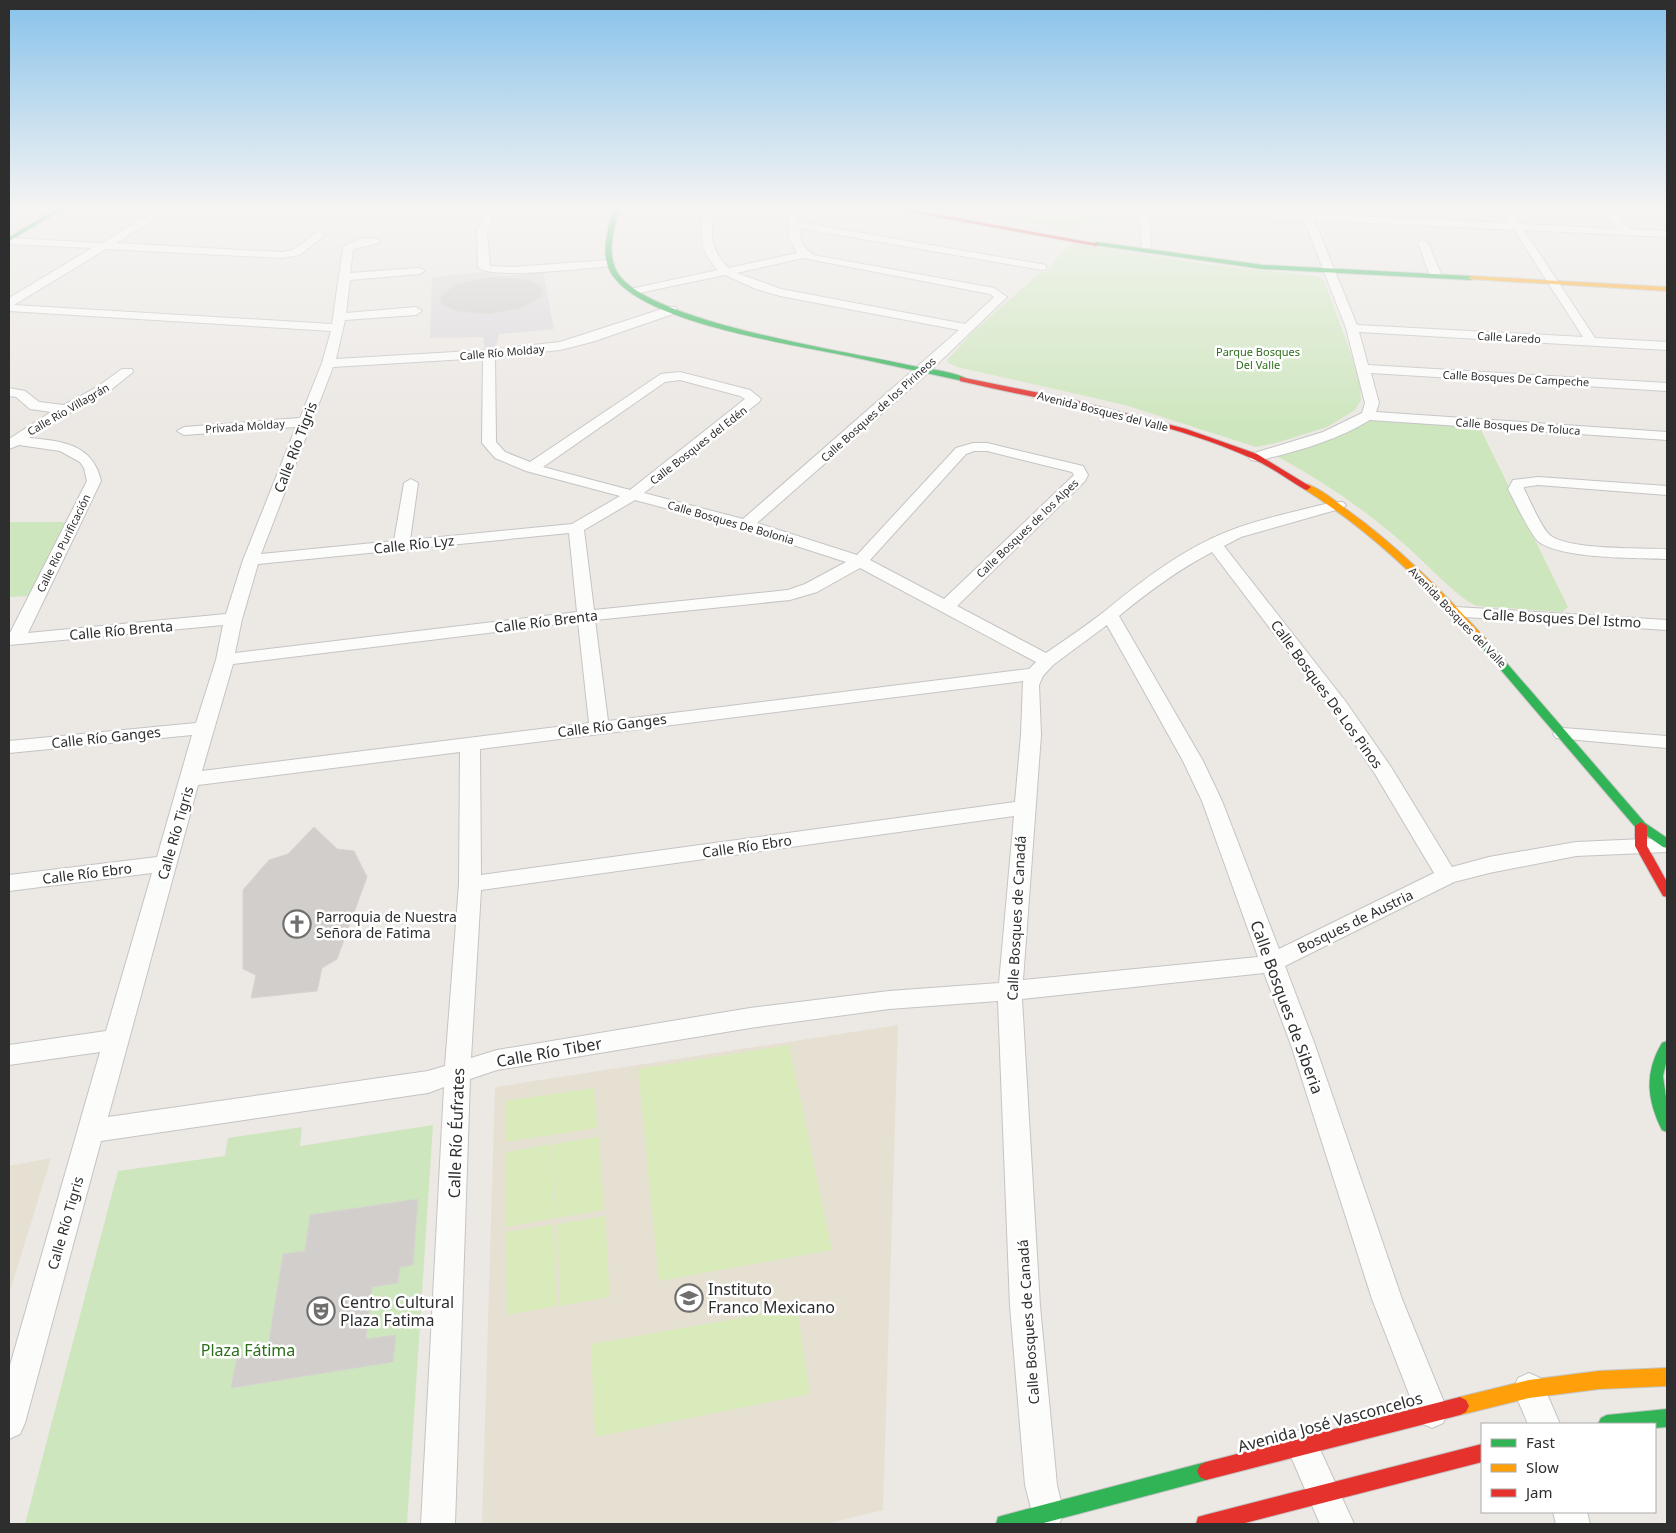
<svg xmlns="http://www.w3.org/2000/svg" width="1676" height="1533" font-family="'Noto Sans',sans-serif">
<rect width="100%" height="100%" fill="#ece8e4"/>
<path fill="#dcd9db" d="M 485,272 L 504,276 L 543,272 L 554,329 L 499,334 L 495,349 L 485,349 L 483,337 L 430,338 L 432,277 Z"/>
<g fill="#e6e0d3">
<path d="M 898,1025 L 883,1510 L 826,1524 L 482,1524 L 495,1087 Z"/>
<path d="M 51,1158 L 9,1294 L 9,1166 Z"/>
</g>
<g fill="#cee6be">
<path d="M 953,210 L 1142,210 L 1145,217 L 1086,221 L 1081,222 L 1082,225 L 1076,229 L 1067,230 Z"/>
<path d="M 1074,243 L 1204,264 L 1317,276 L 1324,281 L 1349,348 L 1360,383 L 1361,400 L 1355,410 L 1327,427 L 1276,443 L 1256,447 L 1125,405 L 957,367 L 948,363 L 947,360 L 973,332 L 1041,272 L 1048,272 L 1059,255 Z"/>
<path d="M 1365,420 L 1480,428 L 1568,607 L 1562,612 L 1477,606 C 1458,599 1422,559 1404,544 C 1365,510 1323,481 1278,457 L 1275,454 Z"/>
<path d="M 9,522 L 67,522 L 29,596 L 9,597 Z"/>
<path d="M 433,1125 L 407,1524 L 25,1524 L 118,1171 L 225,1156 L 228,1138 L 302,1127 L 300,1146 Z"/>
</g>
<g fill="#d9eabb">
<path d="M 789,1045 L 832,1250 L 659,1281 L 638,1069 Z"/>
<path d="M 594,1088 L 597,1128 L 505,1142 L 505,1101 Z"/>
<path d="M 599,1137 L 604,1210 L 556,1218 L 553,1144 Z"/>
<path d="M 552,1144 L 555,1218 L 506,1227 L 506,1152 Z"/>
<path d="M 605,1216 L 610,1297 L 560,1306 L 557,1224 Z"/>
<path d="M 554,1224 L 557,1306 L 507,1315 L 506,1232 Z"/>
<path d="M 797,1308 L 810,1394 L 595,1437 L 591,1344 Z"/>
</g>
<g fill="#d1cecb" stroke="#d7d4d0">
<path d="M 503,277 L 531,281 L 539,285 L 543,291 L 541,297 L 521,308 L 488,314 L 457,311 L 447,307 L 441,302 L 441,296 L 457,284 L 486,278 Z"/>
<path d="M 314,827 L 337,849 L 354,851 L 367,877 L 337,959 L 322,968 L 317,991 L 251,998 L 256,975 L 243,969 L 243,890 L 269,860 L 288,854 Z"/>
<path d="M 418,1199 L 413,1265 L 400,1267 L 398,1283 L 372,1287 L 366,1339 L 396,1335 L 393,1362 L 231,1388 L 237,1357 L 267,1352 L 283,1254 L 305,1251 L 310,1215 Z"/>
</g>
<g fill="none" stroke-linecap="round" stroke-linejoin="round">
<g stroke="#c5c4c5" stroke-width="2">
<g id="street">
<path d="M 157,210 L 169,210 L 116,243 L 281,252 L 293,250 L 316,233 L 320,232 L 325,235 L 300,255 L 281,258 L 106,249 L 14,305 L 332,324 L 343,248 C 350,240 372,234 380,241 L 379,243 L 353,249 L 350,273 L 419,268 L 425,271 L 419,274 L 350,280 L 346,313 L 416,307 L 422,311 L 416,315 L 345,320 L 336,359 L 489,350 L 560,342 L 668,307 L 676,307 L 676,313 L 592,342 L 560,350 L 495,357 L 496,442 L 505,452 L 530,462 L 661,374 L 680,372 L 750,390 L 761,399 L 759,402 L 644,493 L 743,519 L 959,330 L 780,296 L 756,289 L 725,275 L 634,294 L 630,293 L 630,289 L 718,270 C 699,252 701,234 703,210 L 713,210 C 711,235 709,249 729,268 L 797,253 L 789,238 L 788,210 L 798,210 L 798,222 L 1046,265 L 1046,269 L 1042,270 L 799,228 L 802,244 L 813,255 L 994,288 L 1007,297 L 928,373 L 757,523 L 857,555 L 956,448 L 973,443 L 987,443 L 1083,466 L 1088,475 L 1085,481 L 957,606 L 1046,653 C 1066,639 1086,626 1105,611 C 1144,579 1183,549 1229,531 C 1262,518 1299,511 1333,502 L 1343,502 L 1346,505 L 1343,508 L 1241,537 L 1224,546 L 1346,702 L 1391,767 L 1452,867 L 1489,857 L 1576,842 L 1667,838 L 1667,852 L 1576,856 L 1489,873 L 1454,882 L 1285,966 L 1315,1045 L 1402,1299 L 1448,1412 L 1443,1423 L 1432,1428 L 1421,1423 L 1416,1412 L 1372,1299 L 1291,1045 L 1264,973 L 1022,999 L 1040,1306 L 1057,1485 L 1064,1514 L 1059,1524 L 1035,1524 L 1025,1485 L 1010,1306 L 998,1001 L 889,1009 L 750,1028 L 497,1070 L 470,1079 L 455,1524 L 421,1524 L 444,1087 L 428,1093 L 101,1141 L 25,1423 L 20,1434 L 9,1439 L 9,1369 L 100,1052 L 9,1065 L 9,1045 L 106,1031 L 152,873 L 9,891 L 9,875 L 157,857 L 192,735 L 9,753 L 9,741 L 196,723 L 216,660 L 223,625 L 9,645 L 9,635 L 87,481 L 84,468 L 80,462 L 60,451 L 19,445 L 9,449 L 9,439 L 51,412 L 30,409 L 16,397 L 9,396 L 9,388 L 25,391 L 39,402 L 64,405 L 97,387 L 122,369 L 132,369 L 133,372 L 107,393 L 52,422 L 29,438 C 62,441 93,444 101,481 L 28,633 L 226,614 L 243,560 L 296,427 L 184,435 L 177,431 L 184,427 L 300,418 L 322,363 L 331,331 L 9,311 L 9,298 L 92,248 L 9,244 L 9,238 L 102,243 ZM 803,258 L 990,294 L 994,297 L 965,324 L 781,289 L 737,273 ZM 483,358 L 482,443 L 495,458 L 526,471 L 620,496 L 572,524 L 410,540 L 418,483 L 411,479 L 404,483 L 394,541 L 261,554 L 333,367 ZM 680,380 L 740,396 L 745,399 L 630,490 L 543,467 L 665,382 ZM 974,451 L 987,451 L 1072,472 L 1074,475 L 944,599 L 870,560 L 966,454 ZM 635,500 L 740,528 L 846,562 L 805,584 L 788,590 L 594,610 L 584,530 ZM 569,533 L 577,612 L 235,653 L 242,619 L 258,564 ZM 1212,552 L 1332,710 L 1375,774 L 1434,873 L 1279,949 L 1222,801 L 1203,761 L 1119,616 C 1149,591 1178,570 1212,552 ZM 860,568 L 1036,662 L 1029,669 L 608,721 L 595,620 L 790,600 L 817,592 ZM 578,622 L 589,723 L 202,771 L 233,664 ZM 1107,625 L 1183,761 L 1202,801 L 1258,957 L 1023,980 L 1041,735 L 1039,685 L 1043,676 L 1053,665 ZM 1023,681 L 1021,735 L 1015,802 L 481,875 L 480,749 ZM 460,752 L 459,884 L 445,1066 L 428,1071 L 108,1117 L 198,785 ZM 1014,816 L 999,983 L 889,991 L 750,1008 L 497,1050 L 471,1058 L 481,890 Z"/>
<path d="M 486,210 L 496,210 L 487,231 L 490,266 L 512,267 L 609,260 L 615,263 L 609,266 C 588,268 489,280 478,267 L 477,231 Z"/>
<path d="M 1138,210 L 1148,210 L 1151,248 L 1143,248 L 1142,246 Z"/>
<path d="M 1164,210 L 1301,213 L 1300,210 L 1310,210 L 1312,214 L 1509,223 L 1501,210 L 1511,210 L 1520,224 L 1618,229 L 1602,210 L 1613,210 L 1630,229 L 1667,231 L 1667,237 L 1524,230 L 1595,338 L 1667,342 L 1667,350 L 1359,332 L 1368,365 L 1667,383 L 1667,391 L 1371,373 L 1379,403 L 1376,412 L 1667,432 L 1667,440 L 1370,420 C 1336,441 1295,452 1256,461 L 1251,460 L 1249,457 L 1251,454 L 1323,432 L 1362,413 L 1365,403 L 1346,328 L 1304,220 L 1169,213 ZM 1314,220 L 1514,230 L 1583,337 L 1357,325 Z"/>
<path d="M 1423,240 L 1428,243 L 1442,276 L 1440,278 L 1432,278 L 1430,276 L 1418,243 Z"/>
<path d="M 1538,477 L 1667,486 L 1667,495 L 1538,485 L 1524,487 L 1524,489 C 1530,500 1542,530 1551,536 C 1571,550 1641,548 1667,549 L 1667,559 C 1638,558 1562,559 1539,542 C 1531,536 1514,500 1508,489 L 1513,480 Z"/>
<path d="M 1456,607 L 1667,620 L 1667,630 L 1450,616 L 1447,612 L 1450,608 Z"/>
<path d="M 1563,728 L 1667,736 L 1667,748 L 1556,738 L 1553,734 L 1556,730 Z"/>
<path d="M 1529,1373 L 1540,1378 L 1560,1424 L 1528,1424 L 1513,1389 L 1518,1378 Z"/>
<path d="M 1302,1429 L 1313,1434 L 1354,1524 L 1320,1524 L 1286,1445 L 1291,1434 Z"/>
<path d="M 1553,1512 L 1587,1512 L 1590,1524 L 1556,1524 Z"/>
</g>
</g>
<g stroke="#c5c4c5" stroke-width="2">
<g id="fast">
<path d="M 55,210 L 62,210 L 9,241 L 9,237 Z"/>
<path d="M 613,210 L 619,210 C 614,229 607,251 616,270 C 640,321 850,352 908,365 C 922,368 957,372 967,379 L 963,381 C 925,373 886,364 848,356 C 792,344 641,323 611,273 C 600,254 608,229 613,210 Z"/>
<path d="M 1096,242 L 1263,265 L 1471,276 L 1474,278 L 1471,280 L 1263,269 L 1094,245 L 1093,244 Z"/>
<path d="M 1481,637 L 1485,638 L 1645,823 L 1667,838 L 1667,848 L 1663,847 L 1637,829 L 1477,642 L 1476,640 Z"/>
<path d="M 1667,1041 L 1667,1059 L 1663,1076 L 1667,1105 L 1667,1132 L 1662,1130 C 1647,1100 1644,1073 1662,1043 Z"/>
<path d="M 1667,1409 L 1667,1427 L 1655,1428 L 1655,1424 L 1598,1424 L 1601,1418 L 1607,1415 Z"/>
<path d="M 1206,1462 L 1212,1465 L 1215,1471 L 1212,1477 L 1206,1480 L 1040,1524 L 996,1524 L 998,1517 L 1005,1515 Z"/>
</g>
</g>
<g stroke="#c5c4c5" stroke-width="2">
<g id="slow">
<path d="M 1471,276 L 1667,287 L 1667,291 L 1469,279 L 1469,277 Z"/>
<path d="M 1307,484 C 1321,489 1334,500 1346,509 C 1398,546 1442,591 1485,638 L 1486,640 L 1485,642 L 1477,642 C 1425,584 1371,531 1304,489 L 1303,487 Z"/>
<path d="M 1667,1368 L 1667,1386 L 1599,1389 L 1529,1398 L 1460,1415 L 1454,1412 L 1451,1406 L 1454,1400 L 1460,1397 L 1529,1380 L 1599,1371 Z"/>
</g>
</g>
<g stroke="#c5c4c5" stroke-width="2">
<g id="jam">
<path d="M 899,210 L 912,210 L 1099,244 L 1096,246 Z"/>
<path d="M 960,377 L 1074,400 L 1186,429 L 1257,454 L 1311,487 L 1307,490 L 1304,489 C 1287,479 1270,466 1251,458 C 1159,417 1058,404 960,381 Z"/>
<path d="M 1641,822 L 1647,826 L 1647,846 L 1667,882 L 1667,897 L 1663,896 L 1635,846 L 1635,826 Z"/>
<path d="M 1460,1397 L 1466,1400 L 1469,1406 L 1466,1412 L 1460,1415 L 1206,1480 L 1200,1477 L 1197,1471 L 1200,1465 L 1206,1462 Z"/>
<path d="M 1482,1444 L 1482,1462 L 1241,1524 L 1196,1524 L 1198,1517 L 1205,1515 Z"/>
</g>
</g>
<use href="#street" fill="#fcfcfb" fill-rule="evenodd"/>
<use href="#fast" fill="#30b455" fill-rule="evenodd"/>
<use href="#slow" fill="#ff9f0a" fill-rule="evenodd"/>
<use href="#jam" fill="#e5322d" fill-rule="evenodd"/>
</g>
<linearGradient id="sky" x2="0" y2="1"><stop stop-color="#88c2ea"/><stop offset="0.49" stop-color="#f6f5f3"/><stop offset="1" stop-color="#f6f5f3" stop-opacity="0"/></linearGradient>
<rect width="1676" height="425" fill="url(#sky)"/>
<defs>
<g id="church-ring" transform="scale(1.4375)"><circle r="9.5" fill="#fff" stroke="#706f6e" stroke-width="1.5"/><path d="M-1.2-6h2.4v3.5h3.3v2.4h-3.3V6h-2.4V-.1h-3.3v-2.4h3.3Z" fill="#706f6e"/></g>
<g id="school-ring" transform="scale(1.4375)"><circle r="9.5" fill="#fff" stroke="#706f6e" stroke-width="1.5"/><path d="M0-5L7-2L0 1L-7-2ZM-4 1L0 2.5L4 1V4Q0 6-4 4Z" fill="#706f6e"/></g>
<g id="theatre-ring" transform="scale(1.4375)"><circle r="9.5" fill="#fff" stroke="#706f6e" stroke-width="1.5"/><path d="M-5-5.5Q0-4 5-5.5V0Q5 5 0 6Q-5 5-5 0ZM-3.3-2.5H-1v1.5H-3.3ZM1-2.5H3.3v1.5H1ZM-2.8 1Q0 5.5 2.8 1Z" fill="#706f6e"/></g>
</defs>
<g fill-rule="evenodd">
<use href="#church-ring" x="297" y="924"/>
<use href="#school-ring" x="689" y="1298"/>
<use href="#theatre-ring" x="321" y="1311"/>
</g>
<g text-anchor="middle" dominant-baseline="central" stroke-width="5" stroke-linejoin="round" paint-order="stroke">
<g font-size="11" fill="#2e2e2e" stroke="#fff">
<text transform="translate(1509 337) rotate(3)">Calle Laredo</text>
<text transform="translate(502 352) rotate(-5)">Calle Río Molday</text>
<text transform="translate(1516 378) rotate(3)">Calle Bosques De Campeche</text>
<text transform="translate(68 409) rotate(-30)">Calle Río Villagrán</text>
<text transform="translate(878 409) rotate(-42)">Calle Bosques de los Pirineos</text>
<text transform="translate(1103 411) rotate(14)">Avenida Bosques del Valle</text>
<text transform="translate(245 426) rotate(-4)">Privada Molday</text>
<text transform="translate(1518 426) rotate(4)">Calle Bosques De Toluca</text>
<text transform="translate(698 445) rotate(-38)">Calle Bosques del Edén</text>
<text transform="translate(731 522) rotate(16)">Calle Bosques De Bolonia</text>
<text transform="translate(1027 528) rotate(-44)">Calle Bosques de los Alpes</text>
<text transform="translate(63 543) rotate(-64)">Calle Río Purificación</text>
<text transform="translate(1458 617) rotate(46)">Avenida Bosques del Valle</text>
</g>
<g font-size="11" fill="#2c6e1b" stroke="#fff">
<text x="1258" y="351">Parque Bosques<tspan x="1258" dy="13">Del Valle</tspan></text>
</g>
<g font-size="14" fill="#2e2e2e" stroke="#fff">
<text transform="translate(295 447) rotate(-69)">Calle Río Tigris</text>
<text transform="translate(414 544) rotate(-6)">Calle Río Lyz</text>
<text transform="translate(1562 618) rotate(3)">Calle Bosques Del Istmo</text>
<text transform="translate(546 621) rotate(-7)">Calle Río Brenta</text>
<text transform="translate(121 630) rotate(-5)">Calle Río Brenta</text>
<text transform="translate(1327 694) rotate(54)">Calle Bosques De Los Pinos</text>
<text transform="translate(612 725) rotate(-7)">Calle Río Ganges</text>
<text transform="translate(106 737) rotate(-6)">Calle Río Ganges</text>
<text transform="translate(175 833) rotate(-74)">Calle Río Tigris</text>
<text transform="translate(747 846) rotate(-8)">Calle Río Ebro</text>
<text transform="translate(87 873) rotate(-7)">Calle Río Ebro</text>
<text transform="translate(1016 918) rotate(-87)">Calle Bosques de Canadá</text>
<text transform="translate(1355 921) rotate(-26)">Bosques de Austria</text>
<text transform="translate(65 1223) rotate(-74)">Calle Río Tigris</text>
<text transform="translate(1028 1322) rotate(-94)">Calle Bosques de Canadá</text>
</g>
<g font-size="14" fill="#2e2e2e" stroke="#fff" text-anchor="start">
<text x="316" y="916">Parroquia de Nuestra<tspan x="316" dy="16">Señora de Fatima</tspan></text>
</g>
<g font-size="16" fill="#2e2e2e" stroke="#fff">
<text transform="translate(1287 1007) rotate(70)">Calle Bosques de Siberia</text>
<text transform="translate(549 1052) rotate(-10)">Calle Río Tiber</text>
<text transform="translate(456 1133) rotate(-88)">Calle Río Éufrates</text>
<text transform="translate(1330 1422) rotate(-15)">Avenida José Vasconcelos</text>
</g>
<g font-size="16" fill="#2e2e2e" stroke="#fff" text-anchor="start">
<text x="708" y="1289">Instituto<tspan x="708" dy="18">Franco Mexicano</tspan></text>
<text x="340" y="1302">Centro Cultural<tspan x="340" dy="18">Plaza Fatima</tspan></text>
</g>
<g font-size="16" fill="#2c6e1b" stroke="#fff">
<text x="248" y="1350">Plaza Fátima</text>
</g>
</g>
<rect width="1676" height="1533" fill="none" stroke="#2e2e2e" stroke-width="20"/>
<rect x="1481" y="1423" width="175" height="90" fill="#ffffff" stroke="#ababab"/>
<rect x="1491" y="1439" width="25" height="8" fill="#30b455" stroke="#ababab"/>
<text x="1526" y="1448" font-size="15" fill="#2e2e2e">Fast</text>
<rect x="1491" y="1464" width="25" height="8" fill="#ff9f0a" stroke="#ababab"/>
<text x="1526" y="1473" font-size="15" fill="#2e2e2e">Slow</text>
<rect x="1491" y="1489" width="25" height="8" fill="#e5322d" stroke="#ababab"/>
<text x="1526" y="1498" font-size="15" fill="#2e2e2e">Jam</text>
</svg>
